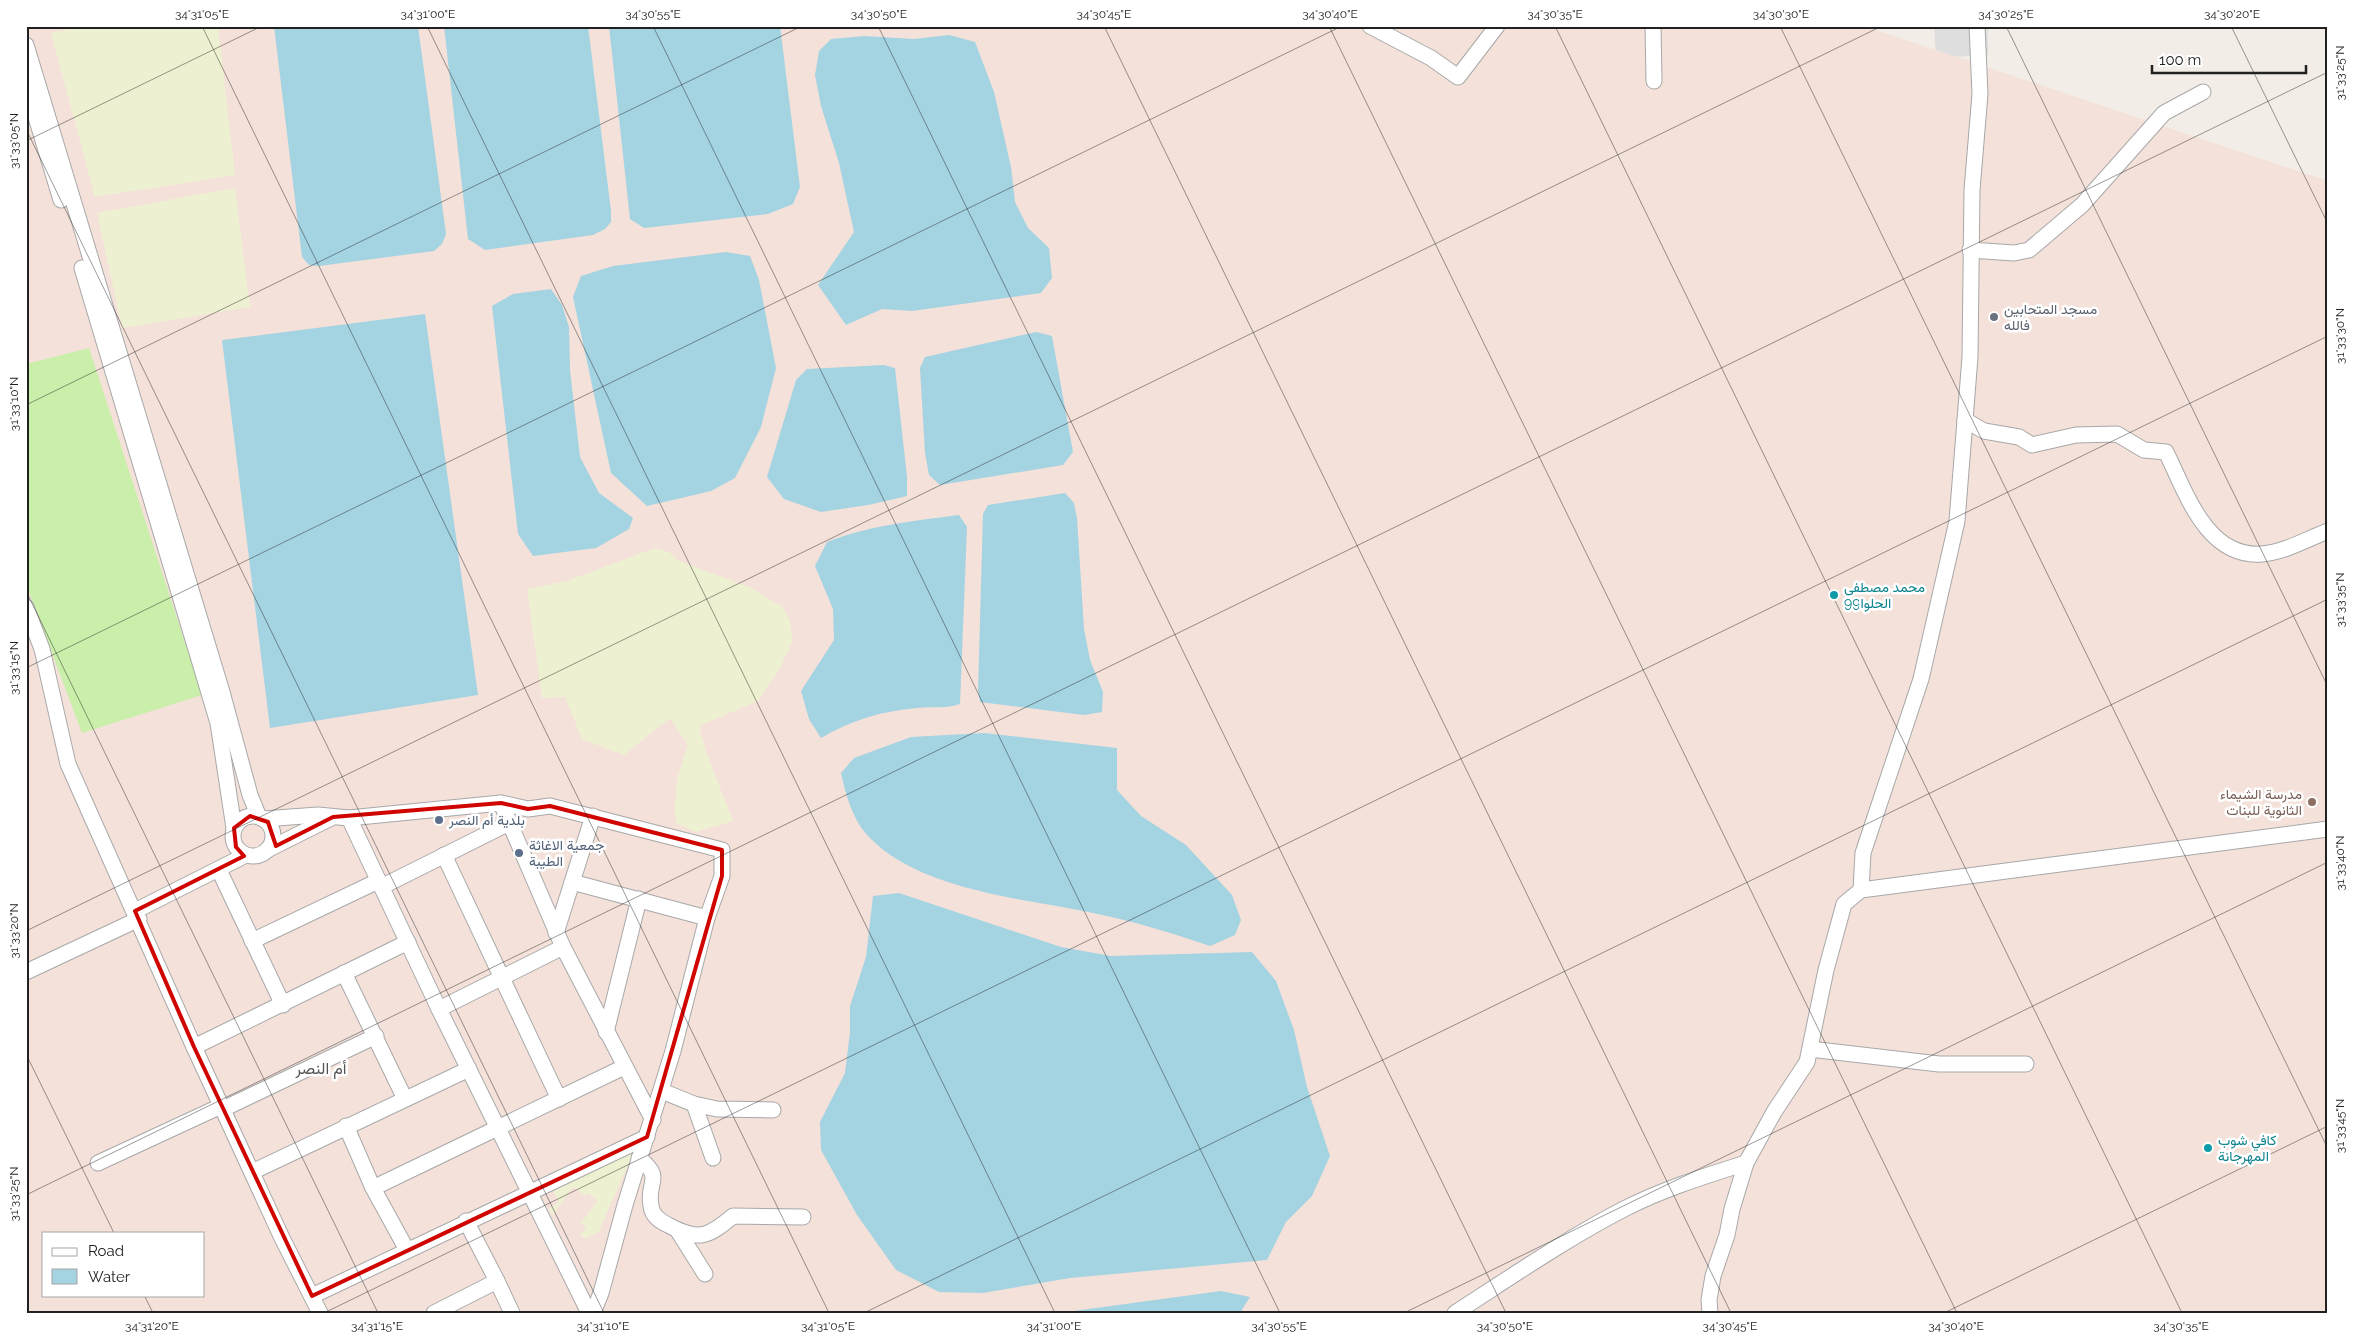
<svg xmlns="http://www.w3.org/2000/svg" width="2354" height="1339" font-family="Raleway,Vazirmatn,sans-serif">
<rect width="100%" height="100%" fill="#f2eee7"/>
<path fill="#dfdede" d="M 1934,26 L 1988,26 L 1988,55 L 1936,58 Z"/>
<path fill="#f4e1da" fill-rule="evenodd" d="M 26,26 L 1864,26 L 2328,181 L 2328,1313 L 26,1313 ZM 44,1233 L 204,1233 L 204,1295 L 44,1295 Z"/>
<g fill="#eef1d1">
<path d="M 84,26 L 218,26 L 235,175 L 95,197 L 51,33 Z"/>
<path d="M 235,188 L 250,307 L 122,328 L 97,213 Z"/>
<path d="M 655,548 L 669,552 L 679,561 L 749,587 L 783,607 L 790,622 L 793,640 L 780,668 L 758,701 L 699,726 L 706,752 L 733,821 L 696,832 L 676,823 L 675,808 L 677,779 L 688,745 L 670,718 L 624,755 L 582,739 L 565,697 L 542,698 L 527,589 L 567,581 Z"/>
<path d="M 629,1152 L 632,1156 L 598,1233 L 585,1238 L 580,1236 L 586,1227 L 581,1223 L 598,1200 L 588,1193 L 586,1196 L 573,1187 L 552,1216 L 549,1209 L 559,1203 L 553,1189 Z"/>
</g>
<path fill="#caefaa" d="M 89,348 L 202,695 L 82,733 L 26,584 L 26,364 Z"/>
<g fill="#a4d3e2">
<path d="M 274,26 L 418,26 L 446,234 L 442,244 L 434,251 L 319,266 L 309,265 L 302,257 Z"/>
<path d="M 444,26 L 588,26 L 611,211 L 611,222 L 605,229 L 593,235 L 485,250 L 468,239 Z"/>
<path d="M 609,26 L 780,26 L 800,187 L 793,204 L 768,214 L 644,228 L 630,219 Z"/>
<path d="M 949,35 L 975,42 L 994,92 L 1011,167 L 1015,202 L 1028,228 L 1049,248 L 1052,278 L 1041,293 L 912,311 L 882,309 L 846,325 L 818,285 L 854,232 L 839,163 L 821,106 L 815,75 L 819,51 L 831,39 L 864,36 L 914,39 Z"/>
<path d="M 726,252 L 750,256 L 759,280 L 776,368 L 761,427 L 735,478 L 711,491 L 647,506 L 611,473 L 573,297 L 581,276 L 613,266 Z"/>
<path d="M 551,289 L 562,305 L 569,327 L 570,370 L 580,457 L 599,493 L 633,518 L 629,529 L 596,548 L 533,556 L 518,534 L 492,306 L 513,294 Z"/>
<path d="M 425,314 L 478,695 L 270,728 L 222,340 Z"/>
<path d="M 1036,332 L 1052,336 L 1073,452 L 1063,465 L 940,485 L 929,475 L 925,453 L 920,368 L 925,357 Z"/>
<path d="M 884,365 L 895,368 L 907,477 L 907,496 L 868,505 L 821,512 L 784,499 L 767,477 L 796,380 L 807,369 Z"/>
<path d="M 1065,493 L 1074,503 L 1077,518 L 1084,629 L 1090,660 L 1103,692 L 1102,712 L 1084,715 L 980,702 L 978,691 L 983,514 L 988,505 Z"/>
<path d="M 959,515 L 967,527 L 960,704 C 946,709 932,706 917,708 C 882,711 851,720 821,738 L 809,719 L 801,691 L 834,640 L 833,609 L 815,566 L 827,542 C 870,525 914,521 959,515 Z"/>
<path d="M 984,733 L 1117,748 L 1117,790 L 1141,816 L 1186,845 L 1232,895 L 1241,920 L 1235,935 L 1210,946 C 1172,933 1133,921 1093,913 C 1025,899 920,890 870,838 C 853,821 846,796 841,773 L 854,758 L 911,737 Z"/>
<path d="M 899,893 L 1061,947 L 1111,956 L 1252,952 L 1276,981 L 1294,1030 L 1307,1087 L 1330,1156 L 1312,1196 L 1286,1222 L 1267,1260 L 1070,1278 L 983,1293 L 939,1292 L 896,1270 L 857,1215 L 821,1150 L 820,1122 L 845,1073 L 850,1032 L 850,1006 L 866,957 L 873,896 Z"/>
<path d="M 1221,1291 L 1250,1297 L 1240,1313 L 1059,1313 Z"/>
</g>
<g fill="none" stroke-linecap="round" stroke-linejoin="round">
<g stroke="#a8a8a8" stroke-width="17">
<g id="minor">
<path d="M 1370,26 L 1431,58 L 1458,77 L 1497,26"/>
<path d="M 1653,26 L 1654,81"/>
<path d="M 26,45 L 222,692 L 250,795 L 259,817"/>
<path d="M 26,84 L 61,200"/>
<path d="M 1970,250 L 2014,253 L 2029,250 L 2082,205 L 2164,113 L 2203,92"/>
<path d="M 82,268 L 218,723 L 234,828"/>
<path d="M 1965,420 L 1984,431 L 2019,437 L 2032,445 L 2076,435 L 2117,434 L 2144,450 L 2166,452 C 2186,492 2206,558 2262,554 C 2285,552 2307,539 2328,531"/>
<path d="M 26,607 L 42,649 L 68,764 L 194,1047 L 282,1238 L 320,1313"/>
<path d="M 501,803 L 563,947 L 653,1120"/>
<circle cx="253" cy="836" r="20"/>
<path d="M 349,818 L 439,1009 L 589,1313"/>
<path d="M 263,819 L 318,815 L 349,818 L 501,803 L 528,809 L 550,806 L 722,850 L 722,876 L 707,918 L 673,1051 L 625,1205 L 601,1293 L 593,1313"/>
<path d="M 267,850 L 333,817"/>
<path d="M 444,855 L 559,1099"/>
<path d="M 219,870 L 283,1005"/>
<path d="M 572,882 L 707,918"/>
<path d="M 381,887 L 509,823"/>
<path d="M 1861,890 L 1863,853 L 1921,679 L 1957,521 L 1970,357 L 1972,190 L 1980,94 L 1977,26"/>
<path d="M 135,911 L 246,855"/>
<path d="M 556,933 L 593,816"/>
<path d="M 252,941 L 378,881"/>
<path d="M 26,972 L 139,919"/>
<path d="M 344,973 L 405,1099"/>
<path d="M 439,1009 L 563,947"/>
<path d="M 606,1032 L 639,899"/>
<path d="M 194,1047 L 408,942"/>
<path d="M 1810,1049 L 1939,1064 L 2026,1064"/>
<path d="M 662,1091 L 694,1104 L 717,1109 L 773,1110"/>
<path d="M 694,1104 L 713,1158"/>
<path d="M 223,1109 L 376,1036"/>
<path d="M 346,1126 L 373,1188 L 407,1250"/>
<path d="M 639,1158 C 665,1179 646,1181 651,1206 C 652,1216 660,1221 668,1225 C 698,1241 707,1238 733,1216 L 803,1217"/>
<path d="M 98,1163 L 221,1106"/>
<path d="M 252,1172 L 469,1069"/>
<path d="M 373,1188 L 624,1067"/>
<path d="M 466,1221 L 497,1281"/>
<path d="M 678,1231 L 705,1274"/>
<path d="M 312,1296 L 647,1137"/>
<path d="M 434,1313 L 497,1281 L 512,1313"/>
<path d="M 1455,1313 C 1511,1277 1566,1239 1624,1209 C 1663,1189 1705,1176 1746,1163"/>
<path d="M 1710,1313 L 1709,1300 L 1713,1276 L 1727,1235 L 1732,1209 L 1746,1163 L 1774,1112 L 1807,1062 L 1826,970 L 1844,904 L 1861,890 L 2328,829"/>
</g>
</g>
<use href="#minor" stroke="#fff" stroke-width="15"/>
</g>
<path fill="none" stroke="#d10500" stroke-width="4" stroke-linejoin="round" d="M 501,803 L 528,809 L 550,806 L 722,850 L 722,876 L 647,1137 L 312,1296 L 194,1047 L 135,911 L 244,856 L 236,847 L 234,828 L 250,816 L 268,822 L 276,846 L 333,817 Z"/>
<path fill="none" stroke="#212121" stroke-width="1" stroke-opacity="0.45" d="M 202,26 L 829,1313M 427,26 L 1055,1313M 653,26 L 1280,1313M 878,26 L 1506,1313M 1104,26 L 1731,1313M 1329,26 L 1957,1313M 1555,26 L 2182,1313M 1780,26 L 2328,1149M 2006,26 L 2328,687M 2231,26 L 2328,224M 26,129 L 604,1313M 26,141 L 262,26M 26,405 L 802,26M 26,591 L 378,1313M 26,668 L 1342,26M 26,931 L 1882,26M 26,1054 L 114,1233M 26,1195 L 2328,72M 144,1295 L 153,1313M 324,1313 L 2328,336M 864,1313 L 2328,599M 1404,1313 L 2328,862M 1944,1313 L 2328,1126"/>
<circle fill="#6b7280" stroke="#fff" stroke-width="2" cx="1994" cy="317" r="5"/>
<g fill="#0f9aa8" stroke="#fff" stroke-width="2">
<circle cx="1834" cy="595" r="5"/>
<circle cx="2208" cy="1148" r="5"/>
</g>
<circle fill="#8d6e63" stroke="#fff" stroke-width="2" cx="2312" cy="802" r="5"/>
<g fill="#5c6f8a" stroke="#fff" stroke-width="2">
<circle cx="439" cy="820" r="5"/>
<circle cx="519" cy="853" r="5"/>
</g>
<g text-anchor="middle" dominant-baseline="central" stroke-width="5" stroke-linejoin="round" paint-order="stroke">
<g font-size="14" fill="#5b616d" stroke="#fff" text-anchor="start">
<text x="2004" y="309">مسجد المتحابين<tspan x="2004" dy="16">فالله</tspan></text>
</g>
<g font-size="14" fill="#0d838f" stroke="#fff" text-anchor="start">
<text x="1844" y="587">محمد مصطفى<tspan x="1844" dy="16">الحلوا99</tspan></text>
<text x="2218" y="1140">كافي شوب<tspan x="2218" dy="16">المهرجانة</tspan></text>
</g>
<g font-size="14" fill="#785e54" stroke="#fff" text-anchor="end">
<text x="2302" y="794">مدرسة الشيماء<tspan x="2302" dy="16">الثانوية للبنات</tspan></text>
</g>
<g font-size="14" fill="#4e5e75" stroke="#fff" text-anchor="start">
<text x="449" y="820">بلدية أم النصر</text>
<text x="529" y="845">جمعية الاغاثة<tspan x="529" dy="16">الطيبة</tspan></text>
</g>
<g font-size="16" fill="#545454" stroke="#fff">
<text x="321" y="1068">أم النصر</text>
</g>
</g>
<rect width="2354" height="1339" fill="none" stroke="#ffffff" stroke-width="55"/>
<rect x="42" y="1232" width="162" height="65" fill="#ffffff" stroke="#a6a6a6"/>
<rect x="52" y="1248" width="25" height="8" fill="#ffffff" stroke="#a6a6a6"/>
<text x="88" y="1256" font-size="15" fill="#212121">Road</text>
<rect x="52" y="1269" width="25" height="15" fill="#a4d3e2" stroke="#a6a6a6"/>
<text x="88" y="1282" font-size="15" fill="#212121">Water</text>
<path d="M2152 65v8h154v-8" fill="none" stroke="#212121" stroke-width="2.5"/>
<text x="2159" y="65" font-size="15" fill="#212121" stroke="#ffffff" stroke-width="4" paint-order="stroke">100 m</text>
<rect x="28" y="28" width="2298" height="1284" fill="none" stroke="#212121" stroke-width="2"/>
<g font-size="12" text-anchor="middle" fill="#212121">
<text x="202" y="18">34°31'05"E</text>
<text x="428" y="18">34°31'00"E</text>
<text x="653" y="18">34°30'55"E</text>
<text x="879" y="18">34°30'50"E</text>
<text x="1104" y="18">34°30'45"E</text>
<text x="1330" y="18">34°30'40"E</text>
<text x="1555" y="18">34°30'35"E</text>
<text x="1781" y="18">34°30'30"E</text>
<text x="2006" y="18">34°30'25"E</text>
<text x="2232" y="18">34°30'20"E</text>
<text transform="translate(2340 73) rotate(-90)" y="4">31°33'25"N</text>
<text transform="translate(14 141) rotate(-90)" y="4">31°33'05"N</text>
<text transform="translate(2340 336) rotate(-90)" y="4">31°33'30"N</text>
<text transform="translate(14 404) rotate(-90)" y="4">31°33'10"N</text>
<text transform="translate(2340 600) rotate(-90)" y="4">31°33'35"N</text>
<text transform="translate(14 668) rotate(-90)" y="4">31°33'15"N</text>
<text transform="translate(2340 863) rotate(-90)" y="4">31°33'40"N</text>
<text transform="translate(14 931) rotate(-90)" y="4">31°33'20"N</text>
<text transform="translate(2340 1126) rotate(-90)" y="4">31°33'45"N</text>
<text transform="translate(14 1194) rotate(-90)" y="4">31°33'25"N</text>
<text x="152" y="1330">34°31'20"E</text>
<text x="377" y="1330">34°31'15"E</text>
<text x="603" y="1330">34°31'10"E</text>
<text x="828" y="1330">34°31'05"E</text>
<text x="1054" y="1330">34°31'00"E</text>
<text x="1279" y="1330">34°30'55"E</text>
<text x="1505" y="1330">34°30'50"E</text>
<text x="1730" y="1330">34°30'45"E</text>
<text x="1956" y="1330">34°30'40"E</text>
<text x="2181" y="1330">34°30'35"E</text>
</g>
</svg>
